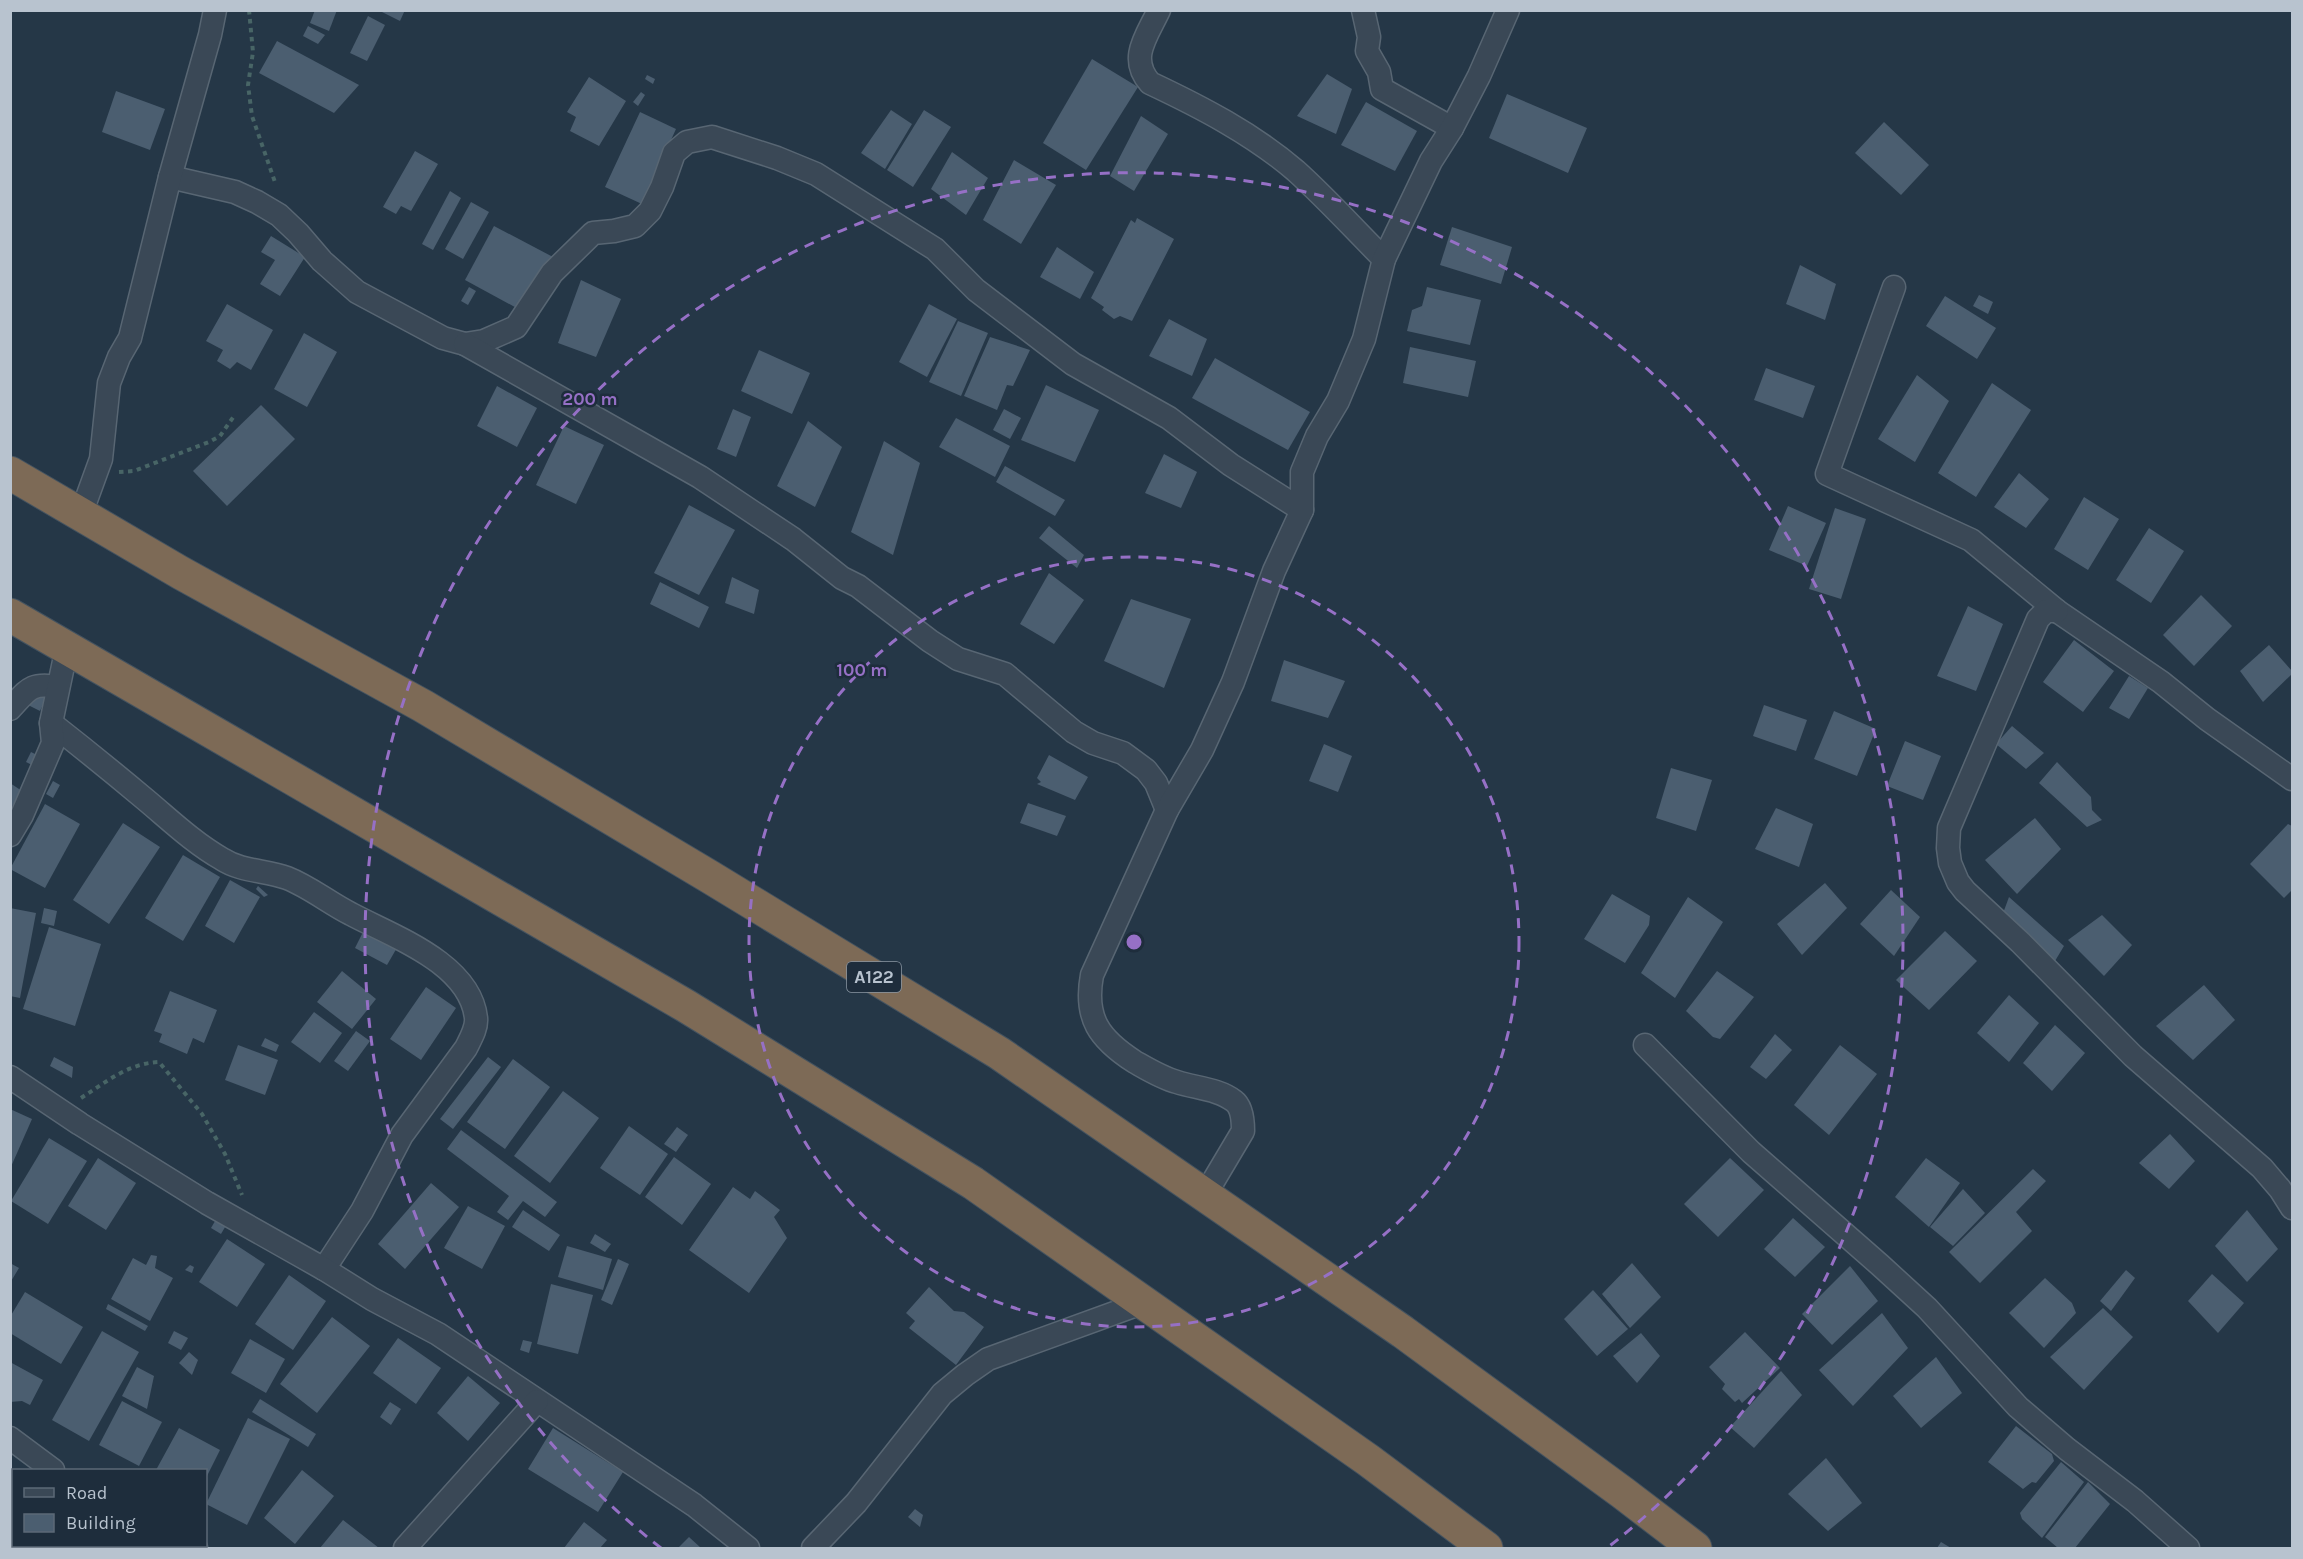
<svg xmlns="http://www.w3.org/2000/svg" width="2303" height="1559" font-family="Karla,sans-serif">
<rect width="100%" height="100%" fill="#253747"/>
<g fill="#4b5e70">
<path d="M 315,10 L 337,10 L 329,31 L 310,23 Z"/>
<path d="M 378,10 L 405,10 L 400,21 Z"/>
<path d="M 368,16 L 385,25 L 367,61 L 350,53 Z"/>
<path d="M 308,26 L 325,35 L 318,44 L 303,36 Z"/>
<path d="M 277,41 L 359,85 L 334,113 L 259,73 Z"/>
<path d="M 1092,59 L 1138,87 L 1086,170 L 1043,143 Z"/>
<path d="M 1327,74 L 1352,89 L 1336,134 L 1297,116 Z"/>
<path d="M 647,75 L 655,79 L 653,84 L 645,79 Z"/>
<path d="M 589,77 L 626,101 L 599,146 L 570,131 L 576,117 L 567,112 Z"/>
<path d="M 116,91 L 165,109 L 150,150 L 102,132 Z"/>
<path d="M 641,92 L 645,95 L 638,106 L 633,102 Z"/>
<path d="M 1507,94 L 1587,128 L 1568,173 L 1489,138 Z"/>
<path d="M 1366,102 L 1417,131 L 1395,171 L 1341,145 Z"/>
<path d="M 891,110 L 912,124 L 885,169 L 861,153 Z"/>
<path d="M 924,110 L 951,127 L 913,187 L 887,170 Z"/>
<path d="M 640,112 L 676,129 L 642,204 L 605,187 Z"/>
<path d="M 1141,116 L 1168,134 L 1134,191 L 1110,176 Z"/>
<path d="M 1884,122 L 1929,165 L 1901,195 L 1855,153 Z"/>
<path d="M 415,151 L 438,164 L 411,211 L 401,206 L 396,214 L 383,207 Z"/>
<path d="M 952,152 L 988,178 L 966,215 L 931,189 Z"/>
<path d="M 1014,160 L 1056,185 L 1021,244 L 983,220 Z"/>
<path d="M 450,191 L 461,198 L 433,250 L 422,244 Z"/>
<path d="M 471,202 L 489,212 L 463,259 L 445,249 Z"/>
<path d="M 1137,218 L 1174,239 L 1132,321 L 1120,316 L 1114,319 L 1102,310 L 1104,307 L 1091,298 L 1131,220 L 1135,223 Z"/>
<path d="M 494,226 L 553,257 L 524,312 L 465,280 Z"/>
<path d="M 1452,227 L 1512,247 L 1501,284 L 1440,265 Z"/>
<path d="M 271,236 L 305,257 L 280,296 L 260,284 L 275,260 L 261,252 Z"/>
<path d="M 1057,247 L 1094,272 L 1080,299 L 1040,277 Z"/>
<path d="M 1800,265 L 1836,284 L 1825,320 L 1786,304 Z"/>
<path d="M 581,280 L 621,299 L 596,357 L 558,343 Z"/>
<path d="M 469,287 L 476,291 L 468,305 L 461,301 Z"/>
<path d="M 1427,287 L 1481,300 L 1470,345 L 1407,331 L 1412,310 L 1422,306 Z"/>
<path d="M 1979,295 L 1993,302 L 1988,314 L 1973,306 Z"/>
<path d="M 1945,296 L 1996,328 L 1977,359 L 1926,326 Z"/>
<path d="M 227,304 L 273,330 L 251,370 L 237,362 L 230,369 L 217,361 L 223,350 L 206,341 Z"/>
<path d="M 929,304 L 957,319 L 927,377 L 899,362 Z"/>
<path d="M 1169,319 L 1207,339 L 1192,376 L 1149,356 Z"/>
<path d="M 958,321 L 988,333 L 961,396 L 929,382 Z"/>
<path d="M 304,333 L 337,352 L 307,407 L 274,389 Z"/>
<path d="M 990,337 L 1030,350 L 1013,386 L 1007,385 L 997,410 L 964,396 Z"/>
<path d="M 1410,347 L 1476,361 L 1468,397 L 1403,383 Z"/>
<path d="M 759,350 L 810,373 L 792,414 L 741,391 Z"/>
<path d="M 1215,358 L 1310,412 L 1288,450 L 1192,398 Z"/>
<path d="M 1766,368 L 1815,386 L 1803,418 L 1754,400 Z"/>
<path d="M 1917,375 L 1949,401 L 1915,462 L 1878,439 Z"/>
<path d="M 1992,383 L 2031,410 L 1976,497 L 1938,473 Z"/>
<path d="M 1046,385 L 1099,410 L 1075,462 L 1021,440 Z"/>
<path d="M 497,386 L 537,408 L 517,447 L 477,426 Z"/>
<path d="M 261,405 L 295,439 L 227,506 L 193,471 Z"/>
<path d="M 733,409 L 751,417 L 736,457 L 717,449 Z"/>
<path d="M 1004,409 L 1021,418 L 1010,439 L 993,430 Z"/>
<path d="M 956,418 L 1010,446 L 995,477 L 939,447 Z"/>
<path d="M 808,421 L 842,447 L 815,507 L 777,486 Z"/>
<path d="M 564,426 L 604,445 L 576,504 L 536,485 Z"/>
<path d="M 884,441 L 920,463 L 893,555 L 851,532 Z"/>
<path d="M 1164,454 L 1197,472 L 1181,508 L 1145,493 Z"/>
<path d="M 1005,466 L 1065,500 L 1055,516 L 996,482 Z"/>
<path d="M 2019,473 L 2049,499 L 2026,528 L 1994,507 Z"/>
<path d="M 2084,497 L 2119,519 L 2088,570 L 2054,549 Z"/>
<path d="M 689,505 L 735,530 L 699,595 L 654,573 Z"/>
<path d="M 1788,506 L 1826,523 L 1807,566 L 1769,550 Z"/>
<path d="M 1835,508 L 1866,519 L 1841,599 L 1809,589 Z"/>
<path d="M 1049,526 L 1084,555 L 1077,568 L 1039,538 Z"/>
<path d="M 2149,528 L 2184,551 L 2151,603 L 2116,580 Z"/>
<path d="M 1049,573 L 1084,600 L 1054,644 L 1020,624 Z"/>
<path d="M 732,577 L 759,590 L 754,614 L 725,603 Z"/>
<path d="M 660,582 L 709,607 L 699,628 L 650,604 Z"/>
<path d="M 2201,595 L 2232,626 L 2194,666 L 2163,635 Z"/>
<path d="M 1131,599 L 1191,619 L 1164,688 L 1104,661 Z"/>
<path d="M 1968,606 L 2003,624 L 1976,691 L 1937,676 Z"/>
<path d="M 2074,640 L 2114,671 L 2083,712 L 2043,682 Z"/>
<path d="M 2269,645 L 2292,671 L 2292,674 L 2263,702 L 2240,671 Z"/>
<path d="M 1284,660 L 1345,681 L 1328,718 L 1271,701 Z"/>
<path d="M 2129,676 L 2148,688 L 2129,719 L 2109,708 Z"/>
<path d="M 36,690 L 47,696 L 40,711 L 28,705 Z"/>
<path d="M 1764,705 L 1807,720 L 1796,751 L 1753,736 Z"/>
<path d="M 1834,711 L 1876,729 L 1857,776 L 1814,759 Z"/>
<path d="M 2012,726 L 2044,753 L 2026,769 L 1996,744 Z"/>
<path d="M 1905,741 L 1941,756 L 1923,800 L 1887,786 Z"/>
<path d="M 1324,744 L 1352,756 L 1338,792 L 1309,781 Z"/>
<path d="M 31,752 L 39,756 L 34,766 L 26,762 Z"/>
<path d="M 1049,755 L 1088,777 L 1075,800 L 1037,784 L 1041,782 L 1037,778 Z"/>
<path d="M 2057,762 L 2091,797 L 2092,810 L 2102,820 L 2087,827 L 2039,783 Z"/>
<path d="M 1671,768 L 1712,780 L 1696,831 L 1656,818 Z"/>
<path d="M 53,781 L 60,785 L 53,798 L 46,794 Z"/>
<path d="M 10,783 L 22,791 L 10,810 Z"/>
<path d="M 1028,803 L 1066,816 L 1057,836 L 1020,823 Z"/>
<path d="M 45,804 L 80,824 L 45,888 L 10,869 Z"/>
<path d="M 1776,808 L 1813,824 L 1799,867 L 1755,849 Z"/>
<path d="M 2035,818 L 2061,849 L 2017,894 L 1985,860 Z"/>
<path d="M 123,823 L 160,847 L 109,924 L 73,900 Z"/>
<path d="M 2288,824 L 2292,826 L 2292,890 L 2284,898 L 2250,864 Z"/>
<path d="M 183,855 L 220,877 L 183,941 L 145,918 Z"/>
<path d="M 230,880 L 260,897 L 234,943 L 205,926 Z"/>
<path d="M 1825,883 L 1847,908 L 1802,955 L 1777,924 Z"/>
<path d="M 258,886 L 268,895 L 264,897 L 256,889 Z"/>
<path d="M 1891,890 L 1920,917 L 1894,956 L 1860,924 Z"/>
<path d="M 1612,894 L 1650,916 L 1649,925 L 1625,963 L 1584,939 Z"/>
<path d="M 1688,897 L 1723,922 L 1675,998 L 1641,973 Z"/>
<path d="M 2009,897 L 2064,946 L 2055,961 L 2002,916 Z"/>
<path d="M 10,908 L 36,913 L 20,998 L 10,996 Z"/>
<path d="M 44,908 L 57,911 L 54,926 L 41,923 Z"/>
<path d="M 2102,915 L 2132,945 L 2104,976 L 2068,940 Z"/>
<path d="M 49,927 L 101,944 L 75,1026 L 23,1009 Z"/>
<path d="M 365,928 L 398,946 L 387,965 L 355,948 Z"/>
<path d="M 1945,931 L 1977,961 L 1929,1010 L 1896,980 Z"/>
<path d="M 342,971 L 376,999 L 352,1029 L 317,1002 Z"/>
<path d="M 1717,971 L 1754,997 L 1720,1039 L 1713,1037 L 1686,1011 Z"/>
<path d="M 2204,985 L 2235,1020 L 2193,1060 L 2156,1026 Z"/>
<path d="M 426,987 L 456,1008 L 421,1060 L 390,1039 Z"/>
<path d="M 170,991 L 217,1010 L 204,1043 L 193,1038 L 187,1054 L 159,1042 L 162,1034 L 154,1031 Z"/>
<path d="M 2009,995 L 2039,1023 L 2009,1062 L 1977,1033 Z"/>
<path d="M 314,1012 L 342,1033 L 320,1063 L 291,1042 Z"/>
<path d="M 2055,1025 L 2085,1053 L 2052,1091 L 2023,1063 Z"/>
<path d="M 356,1031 L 370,1041 L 348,1071 L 334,1061 Z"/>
<path d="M 1775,1034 L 1792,1050 L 1766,1079 L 1750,1067 Z"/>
<path d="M 265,1038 L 279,1045 L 276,1052 L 261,1046 Z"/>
<path d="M 238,1045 L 278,1060 L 265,1095 L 225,1080 Z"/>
<path d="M 1840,1045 L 1877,1074 L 1829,1135 L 1794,1105 Z"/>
<path d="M 54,1057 L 73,1067 L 72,1078 L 50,1066 Z"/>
<path d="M 488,1057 L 501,1067 L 453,1129 L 440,1119 Z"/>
<path d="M 513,1059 L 550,1087 L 505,1149 L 467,1122 Z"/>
<path d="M 563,1091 L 599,1118 L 550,1183 L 514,1156 Z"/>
<path d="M 10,1109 L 32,1119 L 10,1169 Z"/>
<path d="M 629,1126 L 668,1154 L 640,1195 L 600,1168 Z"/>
<path d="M 677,1127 L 688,1135 L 676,1152 L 664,1144 Z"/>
<path d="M 461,1130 L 557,1202 L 545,1217 L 523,1201 L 508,1220 L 497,1212 L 509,1196 L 447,1149 Z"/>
<path d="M 2170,1134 L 2195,1161 L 2169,1189 L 2139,1163 Z"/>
<path d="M 49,1138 L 87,1161 L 48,1224 L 11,1201 Z"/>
<path d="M 674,1157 L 711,1184 L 682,1225 L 645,1197 Z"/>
<path d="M 98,1158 L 136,1183 L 106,1230 L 68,1206 Z"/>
<path d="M 1730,1158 L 1764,1190 L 1718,1237 L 1684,1204 Z"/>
<path d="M 1926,1158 L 1960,1183 L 1929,1227 L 1895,1197 Z"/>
<path d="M 2033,1169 L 2046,1181 L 2016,1212 L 2032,1231 L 1980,1283 L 1949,1252 Z"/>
<path d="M 431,1183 L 459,1207 L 405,1269 L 378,1244 Z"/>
<path d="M 733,1187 L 750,1199 L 755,1191 L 780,1210 L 774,1217 L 787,1238 L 749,1293 L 689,1250 Z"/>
<path d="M 1963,1189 L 1985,1213 L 1953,1246 L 1930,1227 Z"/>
<path d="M 468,1206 L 505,1226 L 482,1269 L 444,1248 Z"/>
<path d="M 523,1210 L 560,1235 L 549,1251 L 512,1227 Z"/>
<path d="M 2247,1210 L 2278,1249 L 2247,1282 L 2215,1246 Z"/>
<path d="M 218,1216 L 228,1222 L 221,1234 L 211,1228 Z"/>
<path d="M 1793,1218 L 1825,1247 L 1795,1277 L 1764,1249 Z"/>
<path d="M 595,1234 L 611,1244 L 605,1252 L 590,1243 Z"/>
<path d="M 227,1239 L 265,1264 L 237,1307 L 199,1282 Z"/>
<path d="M 567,1246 L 612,1259 L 603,1290 L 558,1277 Z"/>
<path d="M 151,1255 L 157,1256 L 155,1268 L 173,1278 L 150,1321 L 111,1299 L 133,1258 L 146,1265 Z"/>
<path d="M 618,1259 L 629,1264 L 612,1305 L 601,1300 Z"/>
<path d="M 10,1263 L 19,1268 L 10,1283 Z"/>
<path d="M 1632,1263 L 1661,1297 L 1630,1328 L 1602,1294 Z"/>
<path d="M 190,1265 L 194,1267 L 192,1273 L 185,1270 Z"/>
<path d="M 1850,1266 L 1878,1301 L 1832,1345 L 1802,1314 Z"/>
<path d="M 2126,1270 L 2135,1278 L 2111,1311 L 2100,1301 Z"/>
<path d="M 2212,1274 L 2244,1303 L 2218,1333 L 2188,1301 Z"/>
<path d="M 289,1275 L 326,1301 L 293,1350 L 255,1324 Z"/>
<path d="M 2045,1278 L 2072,1303 L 2076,1313 L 2044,1348 L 2009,1313 Z"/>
<path d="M 551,1284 L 593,1295 L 578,1354 L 537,1344 Z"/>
<path d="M 929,1287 L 954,1311 L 964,1312 L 984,1327 L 956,1365 L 909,1328 L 915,1321 L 906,1313 Z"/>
<path d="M 1593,1290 L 1628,1329 L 1597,1356 L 1564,1319 Z"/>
<path d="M 25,1292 L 83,1327 L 61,1364 L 10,1333 L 10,1317 Z"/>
<path d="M 108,1304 L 148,1326 L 145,1331 L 106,1309 Z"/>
<path d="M 2103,1308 L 2133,1337 L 2084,1390 L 2050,1357 Z"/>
<path d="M 1882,1313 L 1908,1348 L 1853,1406 L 1819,1370 Z"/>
<path d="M 332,1317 L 370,1346 L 317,1413 L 280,1384 Z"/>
<path d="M 102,1331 L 139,1352 L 89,1441 L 52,1420 Z"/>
<path d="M 174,1331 L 188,1338 L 181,1350 L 168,1343 Z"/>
<path d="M 1745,1332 L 1780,1368 L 1742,1403 L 1739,1399 L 1735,1402 L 1722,1389 L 1725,1384 L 1709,1367 Z"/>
<path d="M 1641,1333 L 1660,1356 L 1637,1383 L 1613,1356 Z"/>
<path d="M 398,1338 L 441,1368 L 416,1404 L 373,1373 Z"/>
<path d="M 250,1339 L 285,1359 L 266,1393 L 231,1373 Z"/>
<path d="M 523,1340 L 532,1342 L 529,1353 L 520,1350 Z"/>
<path d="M 189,1352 L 198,1360 L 192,1375 L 179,1363 Z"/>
<path d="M 1936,1357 L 1962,1393 L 1921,1428 L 1893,1396 Z"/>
<path d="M 10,1362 L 43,1380 L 30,1405 L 22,1401 L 10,1402 Z"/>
<path d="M 137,1367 L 154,1376 L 147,1409 L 122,1396 Z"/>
<path d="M 1781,1371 L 1802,1395 L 1754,1448 L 1730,1427 Z"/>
<path d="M 468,1376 L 500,1403 L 468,1441 L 437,1413 Z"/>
<path d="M 260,1399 L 316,1434 L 308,1447 L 252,1412 Z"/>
<path d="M 122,1401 L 162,1422 L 139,1466 L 99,1445 Z"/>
<path d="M 390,1402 L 401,1409 L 391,1425 L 380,1417 Z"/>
<path d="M 248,1418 L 290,1439 L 247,1525 L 206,1504 Z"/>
<path d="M 2016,1426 L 2052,1454 L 2054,1461 L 2036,1483 L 2032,1482 L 2023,1489 L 1988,1462 Z"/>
<path d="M 179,1428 L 220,1450 L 206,1478 L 206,1470 L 156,1470 Z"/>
<path d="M 553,1428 L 623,1472 L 598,1512 L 528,1469 Z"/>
<path d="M 1826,1458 L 1862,1503 L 1828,1531 L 1788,1494 Z"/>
<path d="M 2061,1462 L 2084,1482 L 2042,1538 L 2022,1519 L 2020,1513 Z"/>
<path d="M 302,1470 L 334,1496 L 295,1544 L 264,1518 Z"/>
<path d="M 2088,1482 L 2110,1504 L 2075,1548 L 2058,1548 L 2045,1537 Z"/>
<path d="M 915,1509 L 923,1515 L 920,1527 L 908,1517 Z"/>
<path d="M 343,1520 L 379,1548 L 320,1548 Z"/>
<path d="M 584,1522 L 607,1540 L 600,1548 L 564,1548 Z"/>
<path d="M 689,1537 L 701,1548 L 678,1548 Z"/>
<path d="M 1941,1542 L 1951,1548 L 1937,1548 Z"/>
<path d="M 87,1546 L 121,1546 L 119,1548 L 85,1548 Z"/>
<path d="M 148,1546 L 158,1546 L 163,1548 L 146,1548 Z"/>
</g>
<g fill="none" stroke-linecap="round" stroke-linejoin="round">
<g stroke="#586673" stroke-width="25">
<g id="street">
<path d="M 1159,10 C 1147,36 1128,58 1150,83 C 1201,107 1253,134 1296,171 C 1327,199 1355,230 1384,259"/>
<path d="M 1363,10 L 1369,37 L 1367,51 L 1379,72 L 1382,89 L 1452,128"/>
<path d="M 170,177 L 235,192 L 257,202 L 279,215 L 298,233 L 322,261 L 357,292 L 443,338 L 465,344 L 484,341 L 516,327 L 552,273 L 593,233 L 614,231 L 635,226 L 650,211 L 662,187 L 674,153 L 687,142 L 712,137 L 777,158 L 816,174 L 935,249 L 976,290 L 1073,364 L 1169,418 L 1231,465 L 1302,510"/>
<path d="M 1894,287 L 1827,474 L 1971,540 L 2057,611 L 2161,682 L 2207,719 L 2292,779"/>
<path d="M 465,344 L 700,477 L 793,539 L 842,578 L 858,586 L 930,641 L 958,659 L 1005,674 L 1074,732 L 1093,743 L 1123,753 L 1146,770 L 1156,783 L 1167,810"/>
<path d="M 81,514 L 101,459 L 109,383 L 119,357 L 130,338 L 170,177 L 210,35 L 215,10"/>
<path d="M 2057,611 L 2046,611 L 2038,619 L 1949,828 L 1948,848 L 1950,863 L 1958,882 L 1965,891 L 2020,942 L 2133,1056 L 2262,1168 L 2280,1189 L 2292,1208"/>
<path d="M 10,709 C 28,690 30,682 58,687"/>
<path d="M 51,723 C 83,748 115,774 146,800 C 171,821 194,843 222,859 C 242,872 266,870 287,878 C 310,887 329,903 351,914 C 392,936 470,963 476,1018 C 477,1028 471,1038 466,1048 L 402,1135 L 362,1211 L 324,1269"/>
<path d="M 10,835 L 22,815 L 53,743 L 51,723 L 67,647"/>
<path d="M 1645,1045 L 1751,1152 L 1880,1265 L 1927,1308 L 2018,1407 L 2067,1449 L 2135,1501 L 2188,1548"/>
<path d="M 10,1077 L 80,1124 L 207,1203 L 324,1269 L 372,1299 L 438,1334 L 694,1505 L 748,1548"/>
<path d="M 1205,1195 L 1243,1131 C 1243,1121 1242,1107 1234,1101 C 1219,1089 1195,1088 1177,1082 C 1162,1078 1149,1070 1135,1062 C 1099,1039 1084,1018 1092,975 L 1167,810 L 1202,750 L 1233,682 L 1274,571 L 1302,510 L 1302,472 L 1317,436 L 1338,401 L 1364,339 L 1384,259 L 1431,161 L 1452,128 L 1479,76 L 1508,10"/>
<path d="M 10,1438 L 53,1470"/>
<path d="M 10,1533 L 14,1530"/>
<path d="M 193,1546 L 196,1548"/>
<path d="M 405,1548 L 537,1401"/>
<path d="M 813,1548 L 856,1503 L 942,1394 L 965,1375 L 988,1359 L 1142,1303"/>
</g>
</g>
<g stroke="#445360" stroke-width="35">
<g id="highway">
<path d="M 10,473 L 181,573 L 423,706 L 710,877 L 999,1053 L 1403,1332 L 1623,1493 L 1695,1548"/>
<path d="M 10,615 L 686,1006 L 973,1183 L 1368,1460 L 1486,1548"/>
</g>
</g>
<g stroke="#486566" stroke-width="4" stroke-dasharray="4.5 4.5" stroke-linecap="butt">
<path d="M 249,10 L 253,52 L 248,85 L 252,116 L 276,185"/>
<path d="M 119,472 L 134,471 L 209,442 L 220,436 L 234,416"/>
<path d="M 81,1098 C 106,1082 129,1063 159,1062 L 202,1114 L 225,1154 L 242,1195"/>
</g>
<use href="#street" stroke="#3a4856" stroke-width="22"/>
<use href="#highway" stroke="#7d6a56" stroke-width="33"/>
</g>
<g fill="none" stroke="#9670c6" stroke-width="3" stroke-dasharray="10 8">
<circle cx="1134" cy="942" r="385"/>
<path d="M661 1548A769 769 0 1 1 1607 1548"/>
</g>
<g text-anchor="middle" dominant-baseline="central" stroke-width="5" stroke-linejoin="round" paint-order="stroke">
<rect fill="#1e2d3c" stroke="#8a96a3" stroke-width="1.5" x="847" y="962" width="54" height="30" rx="4.5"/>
<g font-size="18" font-weight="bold" fill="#b8c3cf">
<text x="874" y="977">A122</text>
</g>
</g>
<circle cx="1134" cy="942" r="9" fill="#9670c6" stroke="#1e2d3c" stroke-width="3"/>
<g font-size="18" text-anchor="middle" font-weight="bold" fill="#9670c6" stroke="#1e2d3c" stroke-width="5" stroke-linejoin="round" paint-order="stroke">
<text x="590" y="405">200 m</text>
<text x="862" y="676">100 m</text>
</g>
<rect width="2303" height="1559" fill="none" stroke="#b8c3cf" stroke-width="24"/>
<rect x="12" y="1469" width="195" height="78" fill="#1e2d3c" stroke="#5c6977" stroke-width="1.5"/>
<rect x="24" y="1488" width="30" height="9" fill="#3a4856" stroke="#5c6977" stroke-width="1.5"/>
<text x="66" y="1499" font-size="18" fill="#b8c3cf">Road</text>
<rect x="24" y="1514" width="30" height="18" fill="#4b5e70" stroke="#5c6977" stroke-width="1.5"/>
<text x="66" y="1529" font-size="18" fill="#b8c3cf">Building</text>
</svg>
